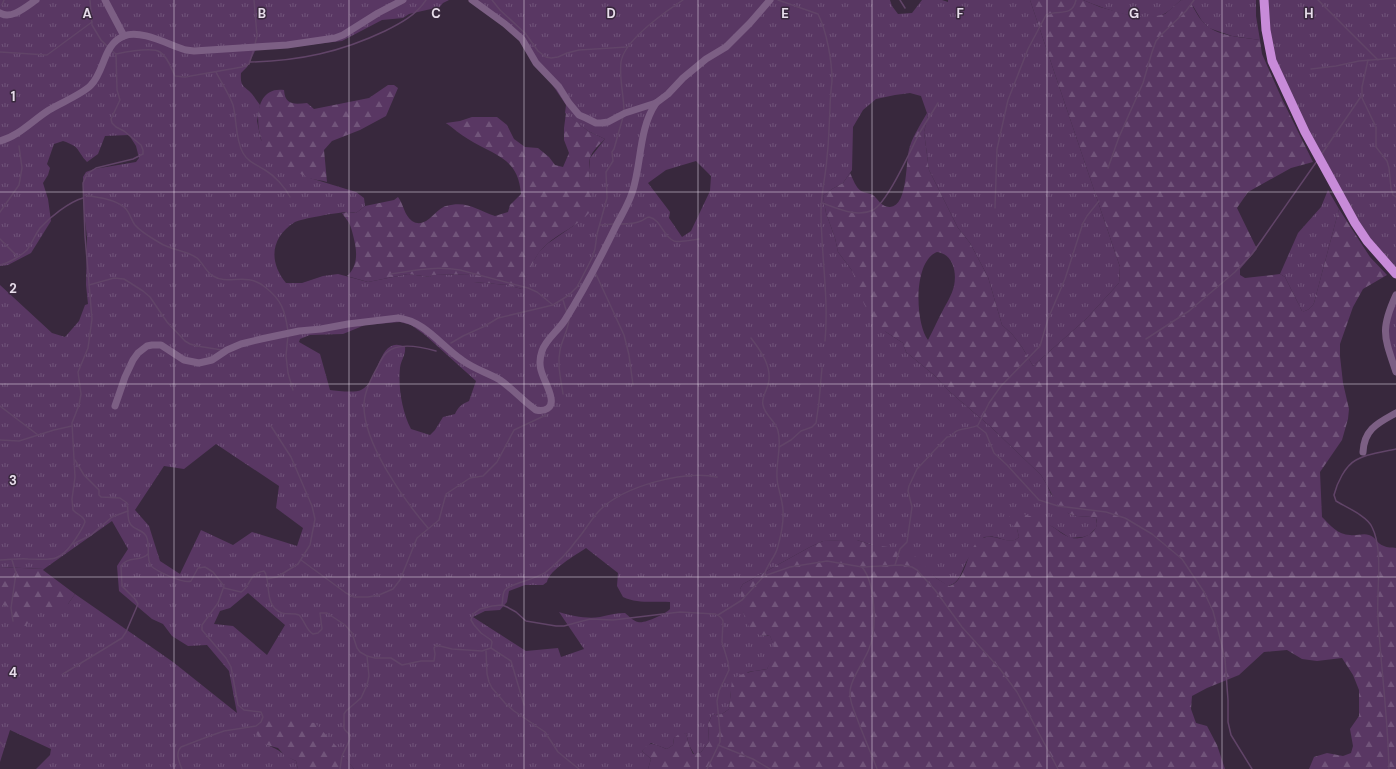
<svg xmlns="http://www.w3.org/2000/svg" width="1396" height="769" font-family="'DM Sans',sans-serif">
<defs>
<pattern id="grass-tufts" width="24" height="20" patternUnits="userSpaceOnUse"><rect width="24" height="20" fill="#593763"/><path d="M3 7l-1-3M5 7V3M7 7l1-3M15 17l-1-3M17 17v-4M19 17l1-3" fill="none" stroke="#71547a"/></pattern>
<pattern id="forest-firs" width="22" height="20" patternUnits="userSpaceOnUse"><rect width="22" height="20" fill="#593763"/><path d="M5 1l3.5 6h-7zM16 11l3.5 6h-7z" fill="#71547a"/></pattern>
</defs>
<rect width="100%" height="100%" fill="#38283d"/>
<g fill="url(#grass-tufts)" fill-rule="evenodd">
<path d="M 0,0 L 449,0 L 443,3 L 438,9 L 431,9 L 409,14 L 403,18 L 382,20 L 342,41 L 271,49 L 256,49 L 247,67 L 241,73 C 240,88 244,85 252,94 C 255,98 257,101 260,105 L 257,121 L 261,140 L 310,178 L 356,192 L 364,198 L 365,206 L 356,213 C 353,212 350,212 347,212 C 340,212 300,219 295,222 C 271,237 268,261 286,283 L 302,283 L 323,276 L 338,274 L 368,282 L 408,274 L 430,277 L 432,275 L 474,274 L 474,282 L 507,285 L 522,289 L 530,267 L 539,252 L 547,244 L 576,224 L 591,205 L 589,170 L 590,158 L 605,139 L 588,131 L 565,113 L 566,105 L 522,40 L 471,0 L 890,0 L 892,6 L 898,14 L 912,13 L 922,0 L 942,0 L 948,2 L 948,0 L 1030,0 L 1120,267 L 1119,283 L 1086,319 L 1033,366 L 1022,347 L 1012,334 L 1002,325 L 988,277 L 970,243 L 958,228 L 929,170 L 924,132 L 928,116 L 921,96 L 910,93 L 895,95 L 876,99 L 863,110 L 853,127 L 852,170 L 843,183 L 832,189 L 823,196 L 826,213 L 835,238 L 838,252 L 851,269 L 886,332 L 903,343 L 906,352 L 934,375 L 950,392 L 992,428 L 1041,475 L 1047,485 L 1051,494 L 1069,514 L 1077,516 L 1092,517 L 1096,518 L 1097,524 L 1096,528 L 1089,535 L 1083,537 L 1070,538 L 1053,527 L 1033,518 L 1017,529 L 1019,537 C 1011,545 1003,538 994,537 C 991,536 987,537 984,537 C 979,544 973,551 968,559 C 962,568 961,583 948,586 L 936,578 L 929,572 L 872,545 L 857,540 L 823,541 L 810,547 L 743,584 L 740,589 L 744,614 L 760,635 L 770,636 C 778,652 775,654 767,669 L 748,672 L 731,691 L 729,709 L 722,714 L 712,715 L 708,724 L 709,742 L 701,752 L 694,754 L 689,745 L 686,733 L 674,738 L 673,745 L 667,749 L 651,743 L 642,751 L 651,759 L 648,769 L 354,769 L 346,759 L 267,745 C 279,749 285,756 296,761 L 298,769 L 36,769 L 50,755 L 51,749 L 10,730 L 0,762 L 0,605 L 38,606 L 68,604 L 75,594 L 173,662 L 237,713 L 229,671 L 207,645 L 188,646 L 172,636 L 163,624 L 152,619 L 119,591 L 117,566 L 128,549 L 112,521 L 44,569 L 0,567 L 0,285 L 52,333 L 65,337 L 79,321 L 85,305 L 88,304 L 86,285 L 87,237 L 84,213 L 83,177 L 86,172 L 94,169 L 136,162 L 139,158 L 136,146 L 129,135 L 105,136 L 98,154 L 87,162 C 76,150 81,147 63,141 L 54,144 L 47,164 L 50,168 L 48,175 L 43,183 L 48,199 L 51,221 L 31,253 L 8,265 L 0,266 ZM 696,161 L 711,176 L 710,191 L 691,231 L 682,237 L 669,218 L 670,212 L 648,183 L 666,170 ZM 400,322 L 411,325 L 425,335 L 476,381 L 469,401 C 462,404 458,407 455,414 L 443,417 L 435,430 L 430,435 L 411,429 C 402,412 398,387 400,368 C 401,360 406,355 405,347 C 378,334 380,382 361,390 C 356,393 337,391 330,390 L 320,354 L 299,342 L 300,339 L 310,335 L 343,334 L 365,325 ZM 216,444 L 279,486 L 276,508 L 303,528 L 297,546 L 252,532 L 233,545 L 201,530 L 180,574 L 160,561 L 149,526 L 135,510 L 164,466 L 184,469 ZM 586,548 L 618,573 L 617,586 L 623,597 C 638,604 654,601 670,602 L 670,609 C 665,614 645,624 638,622 C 633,621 629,616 625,613 C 616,613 609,615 600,617 C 587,619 572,616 559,612 L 584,649 L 561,657 L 558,648 L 526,651 L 473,617 L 485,611 L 500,610 L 507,602 L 509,591 L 525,585 L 543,585 L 547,582 C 549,570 576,555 586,548 ZM 248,593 L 285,625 L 267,655 L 233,626 L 214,624 L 220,611 L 230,608 Z"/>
<path d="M 1083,0 L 1256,0 L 1256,16 L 1260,40 L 1232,36 L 1209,28 L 1202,21 L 1193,6 L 1181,0 C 1176,4 1170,11 1164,14 C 1143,24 1103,8 1083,0 Z"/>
<path d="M 1264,0 L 1396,0 L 1396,273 L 1377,252 L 1333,183 L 1270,51 Z"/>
<path d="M 1328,190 L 1339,209 L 1314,303 C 1312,307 1307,312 1302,311 L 1285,277 L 1280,274 L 1298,233 L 1321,207 Z"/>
<path d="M 1396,298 L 1396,375 L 1384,328 Z"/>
</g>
<g fill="url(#forest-firs)" fill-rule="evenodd">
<path d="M 1030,0 L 1083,0 L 1100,7 L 1125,14 L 1144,17 L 1156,16 L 1165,14 L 1181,0 L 1189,1 C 1194,7 1197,16 1203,22 C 1216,37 1242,37 1260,40 L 1262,54 L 1282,99 L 1313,162 L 1291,168 L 1248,192 L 1237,208 L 1257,249 L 1240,269 L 1240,275 L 1245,278 L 1280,274 L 1285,277 L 1302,311 C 1307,312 1312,307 1314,303 L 1339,209 L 1370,257 L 1387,275 L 1363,289 L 1353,307 L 1340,344 L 1340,356 L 1343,383 L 1349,409 L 1348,419 L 1342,440 L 1320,472 L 1322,517 C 1330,525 1338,535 1350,535 C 1357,536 1363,533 1369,535 C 1376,537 1377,544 1384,546 C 1387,548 1392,547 1396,548 L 1396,769 L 1309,769 L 1314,757 L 1327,753 L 1343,756 L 1351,753 L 1353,746 L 1350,729 L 1359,716 L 1359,690 L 1353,675 L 1342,658 L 1317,661 L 1302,659 L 1287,650 L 1264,652 L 1239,675 L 1207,688 L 1192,696 L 1191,709 L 1196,723 L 1207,726 L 1217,745 L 1225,769 L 648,769 L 651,759 L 642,751 C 651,739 655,745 667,749 L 673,745 L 674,738 L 679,734 L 686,733 L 689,745 L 693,754 L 701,752 L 709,742 L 708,724 L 712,715 L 722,714 L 729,709 L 732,680 C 742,672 754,671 767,669 C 774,654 777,651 770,636 C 767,635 762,636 760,635 C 742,628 742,604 740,589 L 743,584 L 810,547 L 823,541 L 844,540 L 857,540 L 872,545 L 896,548 L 907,552 L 916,557 L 936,578 L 949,586 C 966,582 966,552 978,541 C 992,529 1008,548 1019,537 L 1017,529 L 1010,523 L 1009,516 C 1022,509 1042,521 1053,527 C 1058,530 1063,535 1069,537 C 1080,542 1102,532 1096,518 L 1092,517 L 1077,516 L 1069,514 L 1061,508 L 1056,502 L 1047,485 L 1041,475 L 992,428 L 950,392 L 934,375 L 906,352 L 903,343 L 886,332 L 875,322 L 864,304 L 856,280 L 851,269 L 838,252 L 835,238 L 826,213 L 823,196 L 832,189 L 843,183 L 850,173 C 853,179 856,188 861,191 C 865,193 869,193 873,195 C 879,200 881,207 890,207 C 909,206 905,158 910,146 C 914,134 921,124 927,113 L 928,116 L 924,132 L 929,170 L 958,228 L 970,243 L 988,277 L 1002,325 L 1012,334 L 1022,347 L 1033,366 L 1086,319 L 1119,283 L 1120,267 ZM 937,252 C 953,254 957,272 954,286 C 952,295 946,304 942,312 C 937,321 933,331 928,340 C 915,323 913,261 937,252 Z"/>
<path d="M 388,85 L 394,85 L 398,88 L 386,116 L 360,130 L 332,141 L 324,150 L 327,182 C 321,180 314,180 309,178 C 303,175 273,161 270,157 C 255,140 249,85 284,90 C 285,106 295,104 307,103 L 314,109 L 369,98 Z"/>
<path d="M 566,113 L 588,131 L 605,139 C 600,144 592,151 590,158 C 586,172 596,203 589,213 C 579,225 559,233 547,244 C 533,256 529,273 522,289 L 507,285 L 474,282 L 474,274 L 432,275 L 430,277 L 408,274 L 368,282 L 347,276 C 359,265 357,250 353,235 C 352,231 351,227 349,223 C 347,220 344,216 342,213 L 348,212 L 356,213 L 365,206 L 394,200 L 398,197 C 404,205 404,215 412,221 C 426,230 435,209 446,206 C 467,200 477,210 495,216 L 508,212 L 510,205 L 521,194 C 518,157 495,156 468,139 C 461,135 453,128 446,123 L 460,121 L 472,117 L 497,117 L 507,125 L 514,139 L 525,147 L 538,148 L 549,157 L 555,165 L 563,167 L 569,153 L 564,140 L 564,128 Z"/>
<path d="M 0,567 L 44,569 L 43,570 L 75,594 L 68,604 L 57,612 L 38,606 L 26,626 L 14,624 L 8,606 L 0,605 Z"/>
<path d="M 269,719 L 315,723 L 337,747 L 354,769 L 298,769 L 296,761 L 285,756 L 278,748 L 267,745 L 260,739 L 256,733 L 256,722 Z"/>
</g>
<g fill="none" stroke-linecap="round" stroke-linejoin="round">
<g stroke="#614468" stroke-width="1.5">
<path d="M 90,0 L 92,25 L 101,40 L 108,47"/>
<path d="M 254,0 L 257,36 L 255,44"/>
<path d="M 492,0 L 500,10 L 525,33 L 538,51 L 546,57 L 551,58 L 558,57 L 567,53 L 579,50 L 627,47"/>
<path d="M 778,0 L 818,14 C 827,32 832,61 832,81 C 831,90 830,100 830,109 C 829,125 829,141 827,157 C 826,175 821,193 821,211 C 821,254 829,298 825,341"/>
<path d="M 900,0 L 905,8"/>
<path d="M 1318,0 L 1378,60"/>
<path d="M 2,5 L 4,0"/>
<path d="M 0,52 L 47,55 L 92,22"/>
<path d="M 116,54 C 126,52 152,47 160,52 C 168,57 171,68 175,76 L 185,77 L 242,67 L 249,64 L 254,49"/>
<path d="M 1368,60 L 1362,87 L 1362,98 L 1376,127 L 1376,147 L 1387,161 L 1389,168 L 1391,188 L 1393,195 L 1396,197"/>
<path d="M 250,62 C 299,61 341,52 385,31 C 401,23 416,15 426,0"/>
<path d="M 1311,69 L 1336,66 L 1359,61 L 1396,58"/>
<path d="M 216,72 C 221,82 229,94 233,105 C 237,120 235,139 243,153 C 248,162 257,165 265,170 C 275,176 285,187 290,197"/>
<path d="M 624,112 C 624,95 619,79 621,62 C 624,40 665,12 683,0"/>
<path d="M 1321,155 L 1362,95"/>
<path d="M 1108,168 L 1119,137 L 1143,83 L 1152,52 L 1156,41 L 1162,34 L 1186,11 L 1194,0"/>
<path d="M 84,195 C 97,197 114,199 124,207 C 130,212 131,220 135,225 C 142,233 152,238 160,243 C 171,250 188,251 197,258 C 203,263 206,272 213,276 C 229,286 245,271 265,287 C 282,300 285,311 288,331"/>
<path d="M 822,203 C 837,208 857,218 873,210 C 888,202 911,149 920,132 C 926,122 932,113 938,103"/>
<path d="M 995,208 L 997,149 L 1008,100 L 1028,49 L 1046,15 C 1058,9 1072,18 1076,0"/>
<path d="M 0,212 L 19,185 L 22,168 L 19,146"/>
<path d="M 620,224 C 626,224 635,224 641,221 C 644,220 646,217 649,217 C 661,219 663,237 674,241 C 681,243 691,240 699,239"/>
<path d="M 600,225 L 614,224"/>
<path d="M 0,239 L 17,256"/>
<path d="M 0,265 C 7,264 22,255 27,250 C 32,243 35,235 40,228 C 50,217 69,202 83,198"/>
<path d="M 595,272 L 624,335 L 629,355 L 633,385"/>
<path d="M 391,274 C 415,270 437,266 460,270 L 528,288 L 537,292 L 553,305"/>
<path d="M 89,285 L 114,278 L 124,279 L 143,291 L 150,297 L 167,322 L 185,341 L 190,344 L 197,346 L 222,350"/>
<path d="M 563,300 L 567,313"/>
<path d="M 288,335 L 286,356 L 288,373 L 293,390"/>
<path d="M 751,338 C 761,351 773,368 768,385 C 766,392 761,399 763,405 C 765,416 776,421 778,431 C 782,446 776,461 777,477 C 777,486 781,495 782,503 C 785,517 782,532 778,546 C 776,557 766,565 764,576"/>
<path d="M 1146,339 L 1189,311 L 1235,272 L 1252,254 L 1317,161"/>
<path d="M 451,343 L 463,336 L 485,326 L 498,318 L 553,305 L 569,295 L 577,287 L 592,258 L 595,249 L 597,234 L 607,198 L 606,172 L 613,161 L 612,152 L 614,149 L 623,117"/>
<path d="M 563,394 C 561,380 557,365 560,350 C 562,340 568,330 569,320"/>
<path d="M 0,406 L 38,435"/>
<path d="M 977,426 L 986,433 L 994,453 L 1007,465 L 1039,500 L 1058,506 L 1106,512 L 1125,518 L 1152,534 L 1182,559 L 1204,592 L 1213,611 L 1218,630 L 1225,659 L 1228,700 L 1228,722 L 1231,735 L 1252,769"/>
<path d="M 0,440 L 19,441 L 54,430 L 72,426"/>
<path d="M 779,447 L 791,440 L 801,431 L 812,427 L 816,423 L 819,402 L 822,368"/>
<path d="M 75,460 L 84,475 L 99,490 L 99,495 L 101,497 L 120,498 L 127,503 C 129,510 126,519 131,525 C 136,531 145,530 147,538 C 150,548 146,558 151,566 C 158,572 184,584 191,581 L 198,568 L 205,567 L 213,572 L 224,586 L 218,603 L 202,625 L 202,630 L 226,658 L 231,667 L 238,705 L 244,710 L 261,712 L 263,717 L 261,722 L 256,726 L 224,731 L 207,737 L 181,747 C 175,753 179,762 182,769"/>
<path d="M 428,528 C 404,500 362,442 364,403 C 365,390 372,377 378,366 C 380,362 383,356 386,353 C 397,342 422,347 436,351"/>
<path d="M 73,544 L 91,535 L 112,517 L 128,511"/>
<path d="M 0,560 C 9,560 19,558 28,559 C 50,559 58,563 72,544 C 77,537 82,530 85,522 C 84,515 77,515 73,510 L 72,499 L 75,477 L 72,423 L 79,405 L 81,394 L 78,372 L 88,348 L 92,319 L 85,236 L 83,183 L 87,174 L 96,168 L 133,159 L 143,154 L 143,150 L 141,145 L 124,131 L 116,127 L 112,123 L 111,119 L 120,100 L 117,90 L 116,54 L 111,50"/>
<path d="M 12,560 L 16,573 L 11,608 L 13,621"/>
<path d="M 301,560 L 346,593 L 354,597 L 368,597 L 379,595 L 393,589 L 400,580 L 417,538 L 439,520 L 446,494 L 470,478 L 483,476 L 497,462 L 514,430 L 546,415"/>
<path d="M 895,565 L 900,549 L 907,542 L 912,507 L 908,491 L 909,486 L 917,469 L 947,437 C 954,436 951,436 955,432 C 959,428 972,429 978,425 L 989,403 L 1001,386 L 1040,346 L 1048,319 L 1065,279 L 1083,223 L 1087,216 L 1099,201"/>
<path d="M 862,567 C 876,584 877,629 869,649 C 864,662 849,681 850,694 C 850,703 855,713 858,721 C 864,737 871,753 877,769"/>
<path d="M 267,579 L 277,577 L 298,564 L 310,545 L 315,519 L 312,506 L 291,457 L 271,426"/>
<path d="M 224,588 L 241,592 C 251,587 248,573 264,571 C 271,578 264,602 278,611 C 284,616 292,612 299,615 C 305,621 306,630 313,634 L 318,633 L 322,629 L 320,613 L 327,613 L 345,625 L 352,633 L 357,648 L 360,652 L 367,656 L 375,658 L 391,658 L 402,665 L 421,661 L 434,661 L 435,654 L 434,648 L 436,645 L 452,649 L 482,651 L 491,648"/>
<path d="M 502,605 C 503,601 502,594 505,590 C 509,584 537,579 546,572 C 556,564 569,551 576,541 C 584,532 590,521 598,512 C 622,486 684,470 717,477"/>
<path d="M 718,615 L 742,600 L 764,576 L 790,567 L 827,561 L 862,567 L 901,565 L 912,567 L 917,570 L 935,590 L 962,627 L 1000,669 L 1017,692 L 1058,769"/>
<path d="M 491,648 L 492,642 L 491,640 L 481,633 L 474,625 L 471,620 L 473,614 L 480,609 L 492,606 L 502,605 L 507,607 L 516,612 L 526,621 L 556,626 L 564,626 L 590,619 L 613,620 L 680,612 L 715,614 C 719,616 722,617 723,621 L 722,642 L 728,662 L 729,670 L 719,691 L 717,701 L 720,732 L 720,742 L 707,769"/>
<path d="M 491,648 L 511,661 L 524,705"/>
<path d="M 486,651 L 487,674 L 489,682 L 492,688 L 505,703 L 514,711 L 545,732 L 558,752 L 579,769"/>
<path d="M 63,674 L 122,638 L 126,632 L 138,604 L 135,599 L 122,586 L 121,566 C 127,556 141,562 148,554"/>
<path d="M 0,742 L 4,747"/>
<path d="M 718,745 L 753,759 L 770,769"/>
<path d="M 340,769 L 342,756 L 350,739 L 349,734 L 345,730 L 344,728 L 344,714 L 346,711 L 361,698 L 367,685 L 369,676 L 367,656"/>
<path d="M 1389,769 C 1388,718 1381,668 1378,618 C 1376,591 1384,551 1372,527 C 1367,516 1346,507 1336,501 L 1334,495 C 1337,483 1345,466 1356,460 C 1367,453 1383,452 1396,449"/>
</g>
<g stroke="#7c5f84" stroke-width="7">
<path d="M 105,0 L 124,36"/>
<path d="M 472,0 L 505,24 L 522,39 L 536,63 L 559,87 L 569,103 L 579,115 L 586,118 L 596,123 L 601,123 L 608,122 L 625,113 L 656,103 L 668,94 L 683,78 L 706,59 L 726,47 L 750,23 L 770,0"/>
<path d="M 0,13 C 11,20 26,7 36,0"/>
<path d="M 0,141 C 19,136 33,120 49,110 C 60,103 83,94 91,85 C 105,71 103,44 124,36 C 141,29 169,45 186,50 L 194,51 L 287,45 L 335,38 L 343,35 L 378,13 L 403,0"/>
<path d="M 1396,295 C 1380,330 1384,336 1396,372"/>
<path d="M 115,406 L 125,377 L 133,360 L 138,353 L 147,346 L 152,345 L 161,345 L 184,360 L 199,363 L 212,360 L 227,350 L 241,344 L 261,339 L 299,331 L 321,329 L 348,324 L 398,318 C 425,321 441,346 462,360 C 474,369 488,373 500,380 C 513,389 523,401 536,410 C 545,412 553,408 551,398 C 548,381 535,371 542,351 C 546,339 558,331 565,320 C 584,290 600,259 616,226 C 621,216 628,205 632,193 C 642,164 638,130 656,103"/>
<path d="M 1363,452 C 1364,429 1378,423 1396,413"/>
</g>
<path stroke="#c88bd9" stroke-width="9" d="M 1264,0 L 1266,30 L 1272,61 L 1305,132 L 1355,223 L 1367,241 L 1396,274"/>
</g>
<path fill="none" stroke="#e7ddea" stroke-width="1" stroke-opacity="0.55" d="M 174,0 L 174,769M 349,0 L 349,769M 524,0 L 524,769M 698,0 L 698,769M 872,0 L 872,769M 1047,0 L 1047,769M 1222,0 L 1222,769M 0,192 L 1396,192M 0,384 L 1396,384M 0,577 L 1396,577"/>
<g font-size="13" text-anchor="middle" font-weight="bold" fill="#e7ddea" stroke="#38283d" stroke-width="3" stroke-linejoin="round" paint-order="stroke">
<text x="87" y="18">A</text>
<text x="262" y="18">B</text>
<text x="436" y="18">C</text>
<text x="611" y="18">D</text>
<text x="785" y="18">E</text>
<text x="960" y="18">F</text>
<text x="1134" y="18">G</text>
<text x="1309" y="18">H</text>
<text x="13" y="101">1</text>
<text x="13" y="293">2</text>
<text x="13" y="485">3</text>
<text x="13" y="677">4</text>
</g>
</svg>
